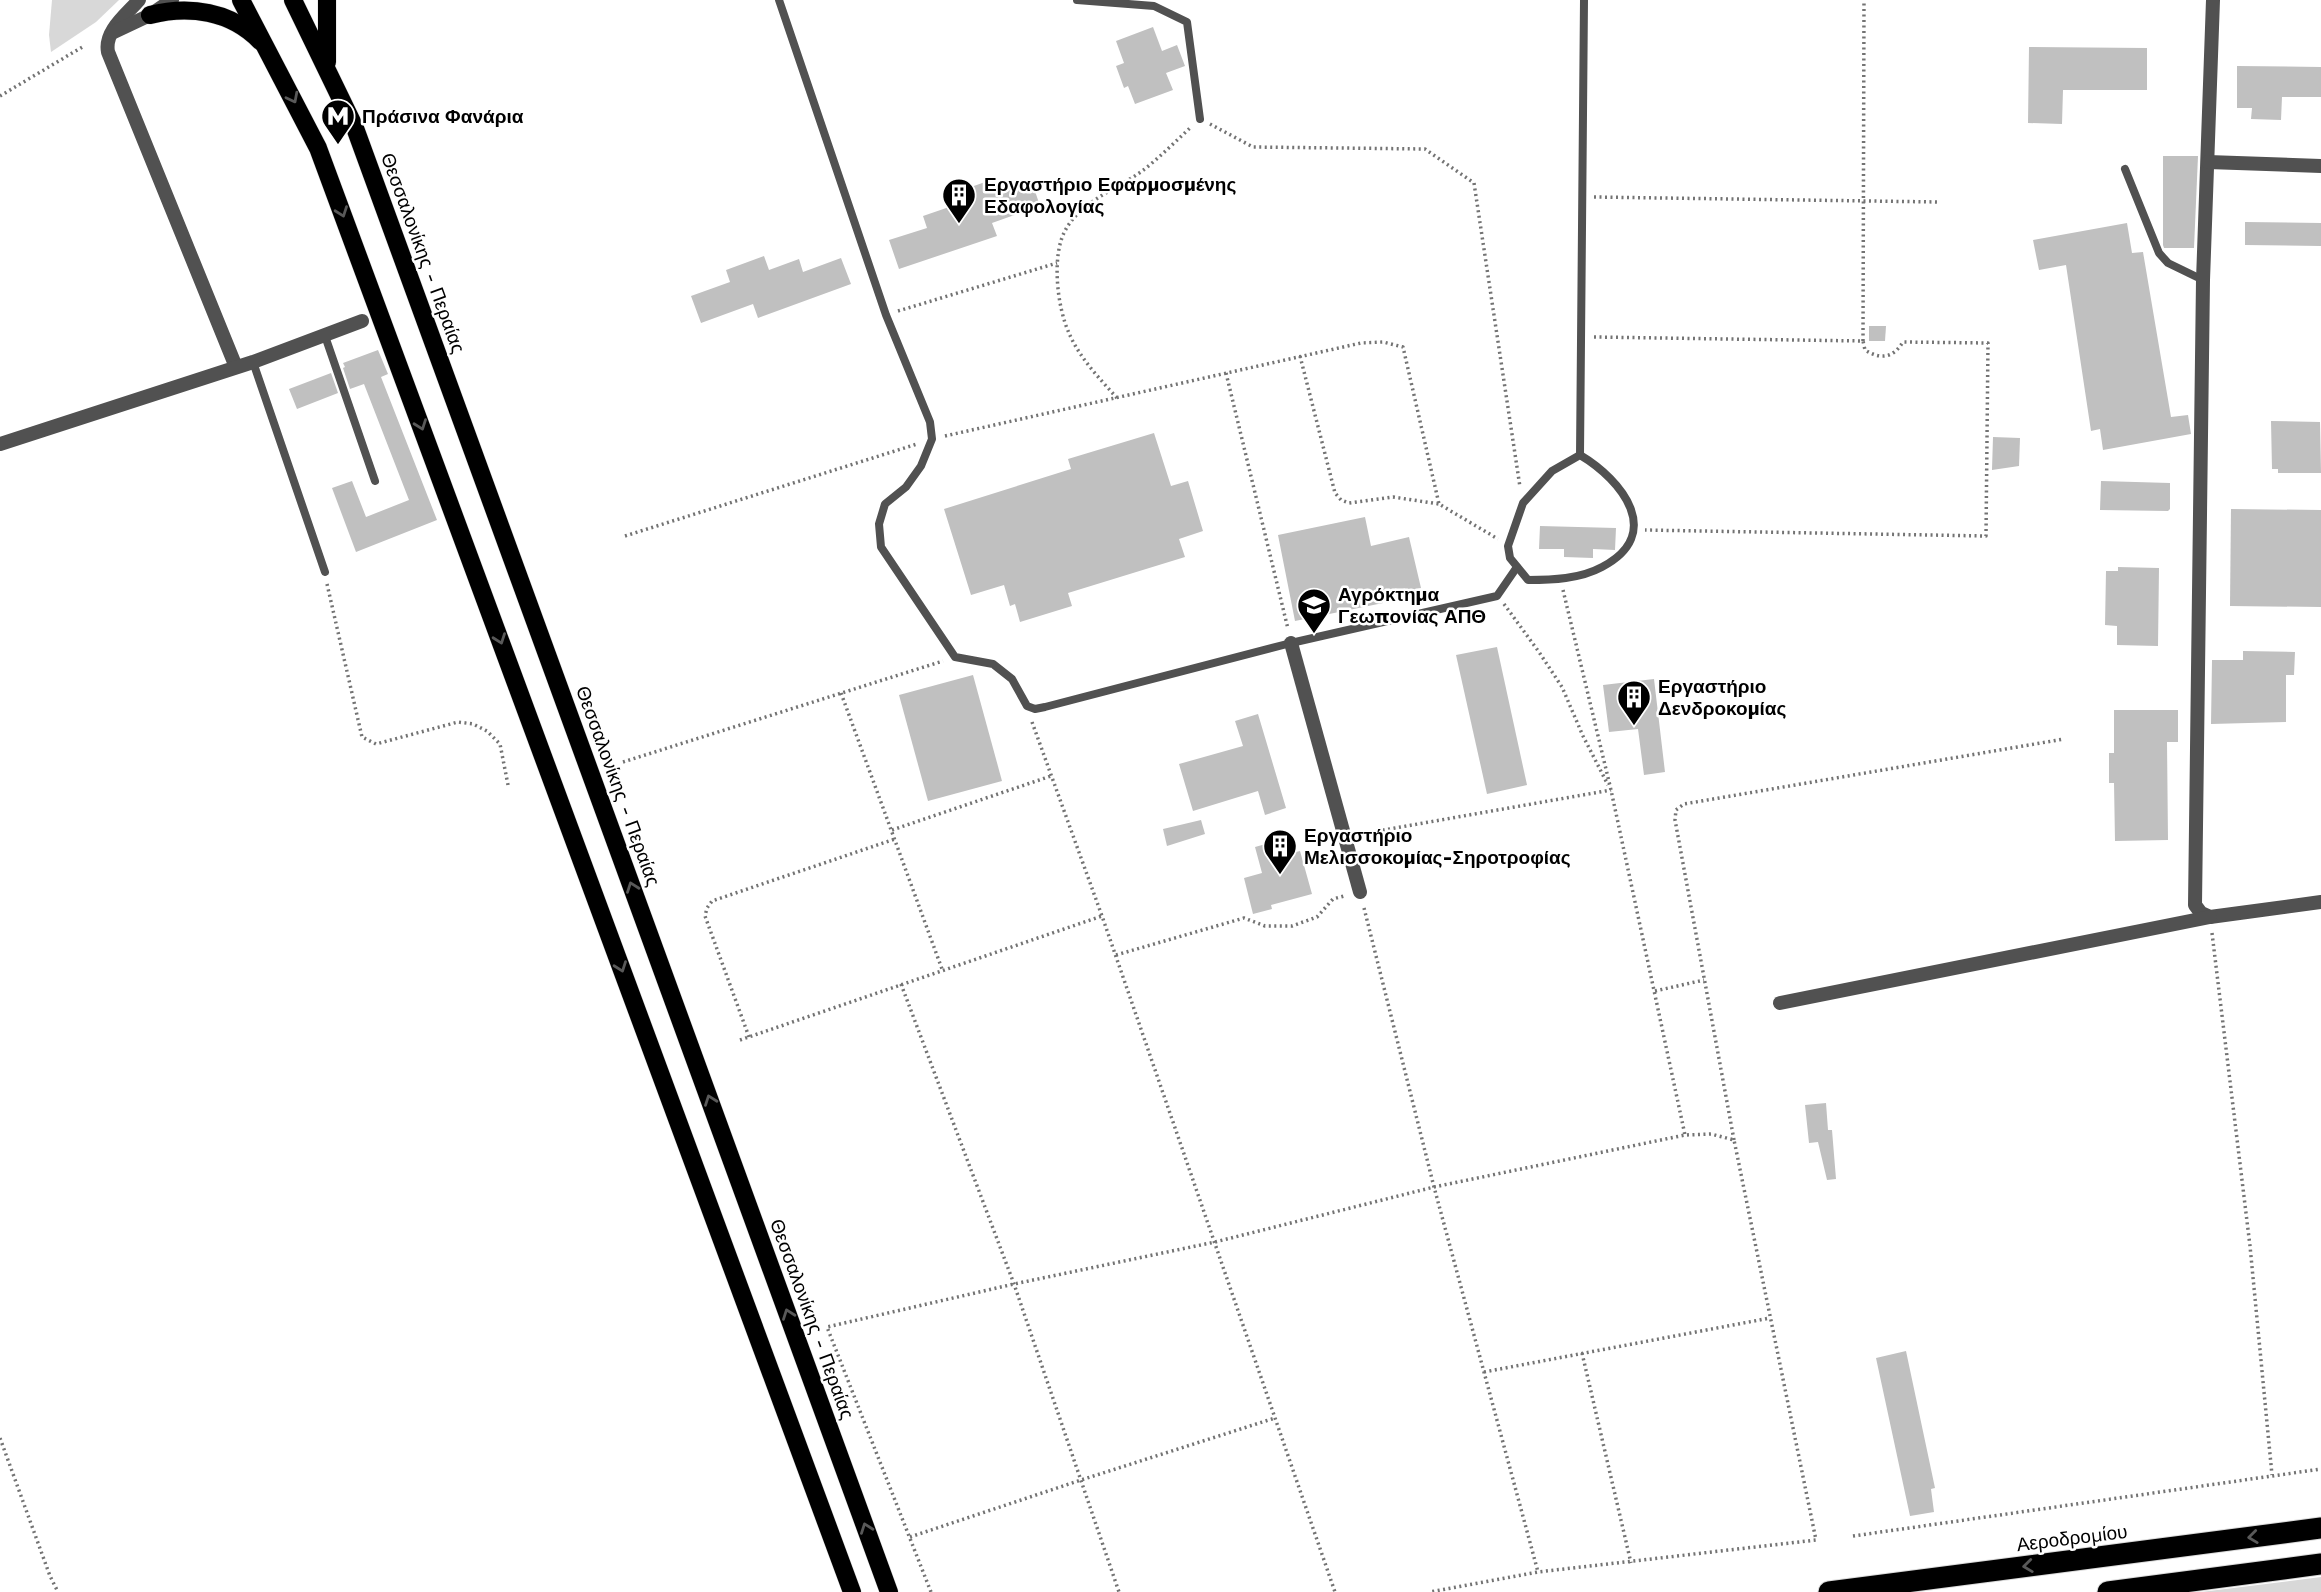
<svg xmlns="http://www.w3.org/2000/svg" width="2321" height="1592" font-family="'Work Sans',sans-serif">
<rect width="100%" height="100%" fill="#fff"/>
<g fill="#d8d8d8">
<path d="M 52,0 L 119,0 L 96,22 L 51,52 L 49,35 Z"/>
<path d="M 2321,1577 L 2321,1592 L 2201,1592 Z"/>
</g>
<g fill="#c0c0c0">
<path d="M 1153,27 L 1162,51 L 1177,45 L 1185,66 L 1166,73 L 1173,90 L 1135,104 L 1128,86 L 1124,88 L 1116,66 L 1124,63 L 1116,41 Z"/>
<path d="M 2029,47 L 2147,48 L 2147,90 L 2063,90 L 2062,124 L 2028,123 Z"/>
<path d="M 2237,66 L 2321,67 L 2321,97 L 2282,97 L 2281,120 L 2251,119 L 2252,108 L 2237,108 Z"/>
<path d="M 2163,156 L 2198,156 L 2194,248 L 2164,248 L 2163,245 Z"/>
<path d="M 1031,179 L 1040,206 L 992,223 L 997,236 L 899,269 L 889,240 L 927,228 L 923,216 L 955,205 L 951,194 L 988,181 L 991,193 Z"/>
<path d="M 2245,222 L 2321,223 L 2321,246 L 2245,245 Z"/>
<path d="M 2127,223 L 2132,253 L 2143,252 L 2171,417 L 2188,415 L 2191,434 L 2103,450 L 2100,429 L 2091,431 L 2066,265 L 2039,270 L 2033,240 Z"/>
<path d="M 764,256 L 769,270 L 799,259 L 803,272 L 841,258 L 851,284 L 758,318 L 753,304 L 701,323 L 691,296 L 730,282 L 726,270 Z"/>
<path d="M 1869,326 L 1886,326 L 1885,341 L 1869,341 Z"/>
<path d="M 378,350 L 388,374 L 381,377 L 437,520 L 356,552 L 332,488 L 352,481 L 366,517 L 409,500 L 364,384 L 350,389 L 343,368 L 345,367 L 343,363 Z"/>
<path d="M 331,373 L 338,393 L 297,409 L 289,389 Z"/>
<path d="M 2271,421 L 2320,422 L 2321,473 L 2278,473 L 2278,469 L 2272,469 Z"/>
<path d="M 1154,433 L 1171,486 L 1188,481 L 1203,531 L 1179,539 L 1185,557 L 1068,593 L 1072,606 L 1020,622 L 1015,604 L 1010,606 L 1004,585 L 971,595 L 944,509 L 1071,469 L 1068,459 Z"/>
<path d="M 1993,437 L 2020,438 L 2019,466 L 1992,470 Z"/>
<path d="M 2101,481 L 2170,483 L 2170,509 L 2168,511 L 2100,510 Z"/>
<path d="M 2231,509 L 2321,510 L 2321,607 L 2230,606 Z"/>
<path d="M 1365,517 L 1371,546 L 1409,537 L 1421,588 L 1382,598 L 1383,603 L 1295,621 L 1278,535 Z"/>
<path d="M 1540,526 L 1616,528 L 1615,550 L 1593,549 L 1593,558 L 1564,557 L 1564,549 L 1539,549 Z"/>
<path d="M 2118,567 L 2159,568 L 2158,646 L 2117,645 L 2117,626 L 2105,625 L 2106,571 L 2118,571 Z"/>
<path d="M 1497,647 L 1527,785 L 1487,794 L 1456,655 Z"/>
<path d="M 2243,651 L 2295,652 L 2294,675 L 2286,675 L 2286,722 L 2211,724 L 2212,660 L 2243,660 Z"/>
<path d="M 973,675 L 1002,781 L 928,801 L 899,695 Z"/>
<path d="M 1654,679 L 1665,772 L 1644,775 L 1638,729 L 1609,732 L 1603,685 Z"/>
<path d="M 2114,710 L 2178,710 L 2178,742 L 2167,742 L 2168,840 L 2115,841 L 2114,783 L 2109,783 L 2109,753 L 2114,753 Z"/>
<path d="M 1258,714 L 1286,808 L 1265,815 L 1258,791 L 1193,811 L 1179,764 L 1243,746 L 1235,721 Z"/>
<path d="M 1201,820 L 1205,834 L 1167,846 L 1163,829 Z"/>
<path d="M 1287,838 L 1292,853 L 1300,851 L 1312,894 L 1271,905 L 1272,909 L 1253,914 L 1244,878 L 1262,873 L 1255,847 Z"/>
<path d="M 1826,1103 L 1828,1130 L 1832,1130 L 1836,1179 L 1827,1180 L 1818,1142 L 1809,1143 L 1805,1105 Z"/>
<path d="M 1906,1351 L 1935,1488 L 1931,1489 L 1934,1512 L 1910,1516 L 1876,1358 Z"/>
</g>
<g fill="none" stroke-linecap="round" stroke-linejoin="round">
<g stroke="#dbdbdb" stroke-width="19">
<g id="primary">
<path d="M 241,0 L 318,148 L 852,1592"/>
<path d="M 293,0 L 355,128 L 889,1592"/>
<path d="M 327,0 L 327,62"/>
<path d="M 150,15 C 189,5 231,11 260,41"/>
</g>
</g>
<g stroke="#dbdbdb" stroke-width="23">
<g id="highway">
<path d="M 1829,1592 L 2321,1528"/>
<path d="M 2108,1592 L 2321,1564"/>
</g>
</g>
<g stroke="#737373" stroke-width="3.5" stroke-dasharray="2 3.5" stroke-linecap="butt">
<path d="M 0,96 L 84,46"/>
<path d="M 1210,124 L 1253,147 L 1425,149 L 1474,183 L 1520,487"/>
<path d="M 1594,197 L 1939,202"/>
<path d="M 898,311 L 1057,263"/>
<path d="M 1594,337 L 1863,341 L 1865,350 C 1881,360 1893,358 1903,342 L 1988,343 L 1986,536 L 1645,530"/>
<path d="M 1863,341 L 1864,0"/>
<path d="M 1300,356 L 1335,493 L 1341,500 L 1349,503 L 1393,497 L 1439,504"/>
<path d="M 1226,373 L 1288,629"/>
<path d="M 1117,398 C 1099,378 1079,357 1069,333 C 1057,307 1051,254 1066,229 C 1083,199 1121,188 1146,168 C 1162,155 1176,141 1190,128"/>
<path d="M 945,436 L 1361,343 L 1383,342 L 1403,347 L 1439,504 L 1498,539"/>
<path d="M 625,536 L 917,444"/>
<path d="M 327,584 L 362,737 L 376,744 L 458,722 L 473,724 L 487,731 L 500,744 L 508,785"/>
<path d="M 1563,590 L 1611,790 L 1685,1135"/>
<path d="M 1504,604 L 1539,652 L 1562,687 L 1583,736 L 1608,785"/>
<path d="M 841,693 L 942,969"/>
<path d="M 1032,722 L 1102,916 L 1335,1592"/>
<path d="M 623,762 L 943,661"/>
<path d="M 892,830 L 1051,776"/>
<path d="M 1361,834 L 1611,790"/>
<path d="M 1364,908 L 1434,1187 L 1538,1572"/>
<path d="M 2212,933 L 2250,1246 L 2272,1475"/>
<path d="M 1116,955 L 1244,918 L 1265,926 L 1292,926 L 1317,917 L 1333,899 L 1344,896"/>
<path d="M 901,984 L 1014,1284 L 1119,1592"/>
<path d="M 1655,991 L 1704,980"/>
<path d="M 749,1037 L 705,916 L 707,908 L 712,901 L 895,839"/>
<path d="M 740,1040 L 1102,916"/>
<path d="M 1734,1140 L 1675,820 L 1676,810 L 1684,804 L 2064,739"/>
<path d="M 1582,1353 L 1631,1563"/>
<path d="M 1484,1372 L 1770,1318"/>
<path d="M 0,1438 L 50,1576 L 58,1592"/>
<path d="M 1853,1536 L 2321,1469"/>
<path d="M 910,1537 L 1081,1480 L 1275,1418"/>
<path d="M 931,1592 L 827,1327 L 1014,1284 L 1215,1242 L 1434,1187 L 1685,1135 L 1711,1134 L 1734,1140 L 1816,1540 L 1538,1572 L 1430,1592"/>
</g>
<g stroke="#515151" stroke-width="8">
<path d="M 779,0 L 886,315 L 930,422 L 932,439 L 921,466 L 906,487 L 885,504 L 879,524 L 881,547 L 955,657 L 993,664 L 1012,679 L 1027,706 L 1035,709 L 1045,707 L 1291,643 L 1497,596 L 1517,567"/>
<path d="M 1077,0 L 1154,6 L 1187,22 L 1200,119"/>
<path d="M 2125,169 L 2159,253 L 2168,263 L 2203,280"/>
<path d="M 325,336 L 375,481"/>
<path d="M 253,362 L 325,572"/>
<path d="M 1580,455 L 1584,0"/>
<path d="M 1580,455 C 1622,480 1665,534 1602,567 C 1580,579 1552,580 1528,580 L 1510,558 L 1508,546 L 1523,503 L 1552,471 Z"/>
</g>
<g stroke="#515151" stroke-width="14">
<path d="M 139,0 C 126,15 104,31 108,52 L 236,367"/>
<path d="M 2213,0 L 2203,280 L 2195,905 L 2201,913 L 2210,917 L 2321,902"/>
<path d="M 114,32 L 150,15 L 172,0"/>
<path d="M 2208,162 L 2321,166"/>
<path d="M 0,444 L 253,362 L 362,321"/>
<path d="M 1291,643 L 1360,892"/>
<path d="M 1780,1003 L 2210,917"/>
</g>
<use href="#primary" stroke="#000" stroke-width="18"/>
<use href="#highway" stroke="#000" stroke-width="21"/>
</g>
<defs><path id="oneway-chevron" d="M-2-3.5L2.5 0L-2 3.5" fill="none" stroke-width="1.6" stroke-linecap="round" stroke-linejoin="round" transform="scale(1.75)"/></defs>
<g stroke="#595959">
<use href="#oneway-chevron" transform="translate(293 98) rotate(63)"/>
<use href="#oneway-chevron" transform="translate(342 212) rotate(70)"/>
<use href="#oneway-chevron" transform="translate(421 425) rotate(70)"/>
<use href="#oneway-chevron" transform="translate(500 639) rotate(70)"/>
<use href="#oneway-chevron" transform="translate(632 887) rotate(-110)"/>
<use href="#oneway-chevron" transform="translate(621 967) rotate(70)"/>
<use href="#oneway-chevron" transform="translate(710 1100) rotate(-110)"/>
<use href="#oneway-chevron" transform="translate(788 1314) rotate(-110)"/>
<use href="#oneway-chevron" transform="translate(866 1528) rotate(-110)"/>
<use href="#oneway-chevron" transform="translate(2253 1537) rotate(173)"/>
<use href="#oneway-chevron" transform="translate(2028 1566) rotate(173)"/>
</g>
<defs>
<g id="metro-pin" transform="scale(1.75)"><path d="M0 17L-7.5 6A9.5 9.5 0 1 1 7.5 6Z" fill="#000" stroke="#fff"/><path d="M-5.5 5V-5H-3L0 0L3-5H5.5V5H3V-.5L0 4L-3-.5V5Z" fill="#fff"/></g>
<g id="building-pin" transform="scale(1.75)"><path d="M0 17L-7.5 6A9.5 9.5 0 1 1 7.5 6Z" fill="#000" stroke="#fff"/><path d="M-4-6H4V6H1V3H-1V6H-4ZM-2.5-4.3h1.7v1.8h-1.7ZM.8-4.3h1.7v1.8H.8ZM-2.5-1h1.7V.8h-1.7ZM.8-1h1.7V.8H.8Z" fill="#fff"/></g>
<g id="university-pin" transform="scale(1.75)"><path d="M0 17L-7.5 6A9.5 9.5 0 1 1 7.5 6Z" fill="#000" stroke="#fff"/><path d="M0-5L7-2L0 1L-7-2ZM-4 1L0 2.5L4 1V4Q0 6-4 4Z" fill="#fff"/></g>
</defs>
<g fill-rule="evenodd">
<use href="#metro-pin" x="338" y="116"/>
<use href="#building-pin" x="959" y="195"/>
<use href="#university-pin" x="1314" y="605"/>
<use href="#building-pin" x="1634" y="697"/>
<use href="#building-pin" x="1280" y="846"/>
</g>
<g text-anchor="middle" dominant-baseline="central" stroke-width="5" stroke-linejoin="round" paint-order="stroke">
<g font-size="19" font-weight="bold" fill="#000" stroke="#fff" text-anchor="start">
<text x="362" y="116">Πράσινα Φανάρια</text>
<text x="984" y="184">Εργαστήριο Εφαρμοσμένης<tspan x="984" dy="22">Εδαφολογίας</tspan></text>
<text x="1338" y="594">Αγρόκτημα<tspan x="1338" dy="22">Γεωπονίας ΑΠΘ</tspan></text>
<text x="1658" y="686">Εργαστήριο<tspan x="1658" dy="22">Δενδροκομίας</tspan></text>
<text x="1304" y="835">Εργαστήριο<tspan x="1304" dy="22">Μελισσοκομίας-Σηροτροφίας</tspan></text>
</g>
<g font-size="19" fill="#000" stroke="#fff">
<text transform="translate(423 253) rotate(70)">Θεσσαλονίκης - Περαίας</text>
<text transform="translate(618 786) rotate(70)">Θεσσαλονίκης - Περαίας</text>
<text transform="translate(812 1319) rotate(70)">Θεσσαλονίκης - Περαίας</text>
<text transform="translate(2072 1538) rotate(-7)">Αεροδρομίου</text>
</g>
</g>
</svg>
